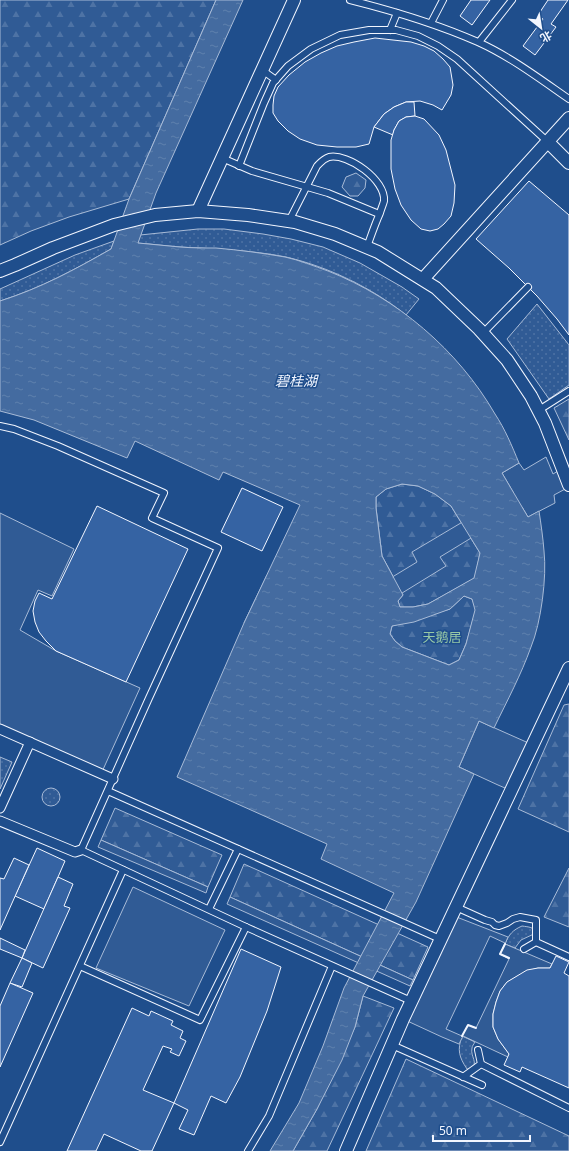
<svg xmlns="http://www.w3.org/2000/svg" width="569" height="1151" font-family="'Noto Sans','Noto Sans SC',sans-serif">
<defs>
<pattern id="grass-dots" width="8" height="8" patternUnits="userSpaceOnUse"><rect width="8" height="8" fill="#305b95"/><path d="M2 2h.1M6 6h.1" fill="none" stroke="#4e73a5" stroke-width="1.8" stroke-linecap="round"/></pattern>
<pattern id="forest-firs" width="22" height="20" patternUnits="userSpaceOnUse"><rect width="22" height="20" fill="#305b95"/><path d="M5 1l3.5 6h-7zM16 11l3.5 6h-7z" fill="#4e73a5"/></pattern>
<pattern id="water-ripples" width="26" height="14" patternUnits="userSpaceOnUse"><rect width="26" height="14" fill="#446ba0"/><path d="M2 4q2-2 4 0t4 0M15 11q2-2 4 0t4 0" fill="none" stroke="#5f81ae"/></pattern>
</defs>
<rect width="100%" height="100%" fill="#1f4e8c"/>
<g fill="url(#grass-dots)" stroke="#a8bbd7">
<path d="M 198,229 L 224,229 L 263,234 L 291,239 L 323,247 L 360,263 L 402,287 L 419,299 L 406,315 C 372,288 329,267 286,257 C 251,250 215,249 180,247 C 166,246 152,244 137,243 L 140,235 Z"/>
<path d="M 114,241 L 111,249 C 74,270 41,288 0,301 L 0,289 L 75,255 Z"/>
<path d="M 537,304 L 569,345 L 569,385 L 549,399 L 507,339 Z"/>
<path d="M 0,757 L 12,762 L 0,789 Z"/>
<circle cx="51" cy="797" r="9"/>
<path d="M 522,926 C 529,927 534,927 536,933 L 521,940 L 515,948 L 505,944 C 509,934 513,930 522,926 Z"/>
<path d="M 462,1036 L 475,1042 C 474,1044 472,1046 472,1048 C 470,1057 479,1062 471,1070 L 467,1069 C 459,1057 457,1050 462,1036 Z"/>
</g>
<g fill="url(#forest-firs)" stroke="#a8bbd7">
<path d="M 0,0 L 216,0 L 129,199 L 69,217 L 31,231 L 0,245 Z"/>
<path d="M 356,173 L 366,180 L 365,188 L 358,196 L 350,196 L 342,187 L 346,177 Z"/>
<path d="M 569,399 L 569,440 L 554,408 Z"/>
<path d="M 402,484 L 418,486 L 435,494 L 451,506 L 480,553 L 475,578 L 428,604 L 413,607 L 400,607 L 398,601 L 403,595 L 382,556 L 376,508 L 376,497 L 386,489 Z"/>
<path d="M 464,596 L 472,599 L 476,609 L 466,644 L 459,660 L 449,665 L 402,647 L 395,641 L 390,634 L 392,626 L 450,609 Z"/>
<path d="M 569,704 L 569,832 L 518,809 L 564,705 Z"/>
<path d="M 115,808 L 222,855 L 208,887 L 101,840 Z"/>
<path d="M 244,864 L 428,947 L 413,980 L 230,897 Z"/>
<path d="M 569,868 L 569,927 L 544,917 Z"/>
<path d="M 363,996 L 394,1008 L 327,1151 L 293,1151 L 317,1109 L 355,1027 Z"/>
<path d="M 406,1059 L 569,1136 L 569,1151 L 366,1151 Z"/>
</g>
<g fill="#305b95" stroke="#a8bbd7" fill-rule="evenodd">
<path d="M 546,457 L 553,474 L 563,468 L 569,487 L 554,495 L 555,503 L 528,517 L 522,507 L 440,557 L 446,566 L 316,646 L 244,623 L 267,575 L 305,630 L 417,562 L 412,552 L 513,492 L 502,473 L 519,463 L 524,470 Z"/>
<path d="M 0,513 L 74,549 L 52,596 L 38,590 L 20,630 L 56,651 L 140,688 L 101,774 L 0,728 Z"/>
<path d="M 479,721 L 533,745 L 512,791 L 498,785 L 459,767 Z"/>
<path d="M 101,840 L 208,887 L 206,893 L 98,847 Z"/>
<path d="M 133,887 L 225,930 L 189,1006 L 96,968 Z"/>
<path d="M 230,897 L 413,980 L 410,986 L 227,904 Z"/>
<path d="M 454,916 L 508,937 L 505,944 L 552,964 L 550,968 L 538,968 L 527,971 L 507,982 L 500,991 L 496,1002 L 493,1014 L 493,1027 L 498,1039 L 509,1054 L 508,1057 L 463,1036 L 459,1044 L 442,1037 L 403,1019 ZM 490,936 L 505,943 L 500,954 L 509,959 L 476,1028 L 468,1025 L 462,1036 L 446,1029 Z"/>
</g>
<path fill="url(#water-ripples)" stroke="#a8bbd7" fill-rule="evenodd" d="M 216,0 L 243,0 L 156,193 L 138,243 C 152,244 166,246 180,247 C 192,248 204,248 216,248 C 239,250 262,253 285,257 C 299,260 314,266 328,271 C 397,298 458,350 495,414 C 505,429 512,446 519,463 L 502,473 L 528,517 L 539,511 C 541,524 543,538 544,551 C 547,577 541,623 531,647 C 521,675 507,701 494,728 L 479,721 L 459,767 L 474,774 L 416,902 L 363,996 L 355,1027 L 342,1060 L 317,1109 L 293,1151 L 270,1151 L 299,1103 L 323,1046 L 344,988 L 394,893 L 321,859 L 327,844 L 177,777 L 244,623 L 300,505 L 223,472 L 219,480 L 135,441 L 127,458 L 34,420 L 0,411 L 0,301 C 41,288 74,270 111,249 L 129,199 ZM 402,484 L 418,486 L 435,494 L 451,506 L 480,553 L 474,578 L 428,604 L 413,607 L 400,607 L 398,601 L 403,595 L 382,556 L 376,508 L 376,497 L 386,489 ZM 464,596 L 472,599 L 475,610 L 466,644 L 459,660 L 449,665 L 402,647 L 395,641 L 390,634 L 392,626 L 414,622 L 450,609 Z"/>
<g fill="#3563a3" stroke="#f2f6ff">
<path d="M 471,0 L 490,0 L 472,25 L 460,16 Z"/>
<path d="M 548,0 L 568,0 L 551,24 L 556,27 L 535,55 L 523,46 L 543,19 L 538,15 Z"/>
<path d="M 375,38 L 411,42 L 424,46 L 434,51 L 443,59 L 450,67 L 453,85 L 451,95 L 442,110 L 433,105 L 420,101 L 406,102 L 394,107 L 384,114 L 374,127 L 369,144 L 356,147 L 337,147 L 317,145 L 300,139 L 288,131 L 278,121 L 273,113 L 273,105 L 274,96 L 278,87 L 289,75 L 305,62 L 321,53 L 337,46 L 354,42 Z"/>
<path d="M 406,102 L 414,102 L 415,116 L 406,117 L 399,121 L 394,130 L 393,135 L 374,127 L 384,114 L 394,107 Z"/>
<path d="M 415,116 L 424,119 L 439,135 L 446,150 L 455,185 L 454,203 L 451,216 L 444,224 L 438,229 L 430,231 L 421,229 L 411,220 L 401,205 L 395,189 L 391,169 L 391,140 L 394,130 L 399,121 L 406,117 Z"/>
<path d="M 529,181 L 569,215 L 569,335 L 557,319 L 537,296 L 509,268 L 476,239 Z"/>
<path d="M 242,488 L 283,507 L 262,551 L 221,532 Z"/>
<path d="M 97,506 L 188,549 L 126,682 L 56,651 L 46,641 L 39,632 L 35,622 L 33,611 L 35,601 L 39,593 L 52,599 Z"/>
<path d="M 37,848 L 65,861 L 44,909 L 15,896 Z"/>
<path d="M 14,858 L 29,865 L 0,930 L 0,878 L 4,879 Z"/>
<path d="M 58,877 L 73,884 L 64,906 L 70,908 L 43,968 L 22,958 Z"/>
<path d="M 0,938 L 25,950 L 22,958 L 0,949 Z"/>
<path d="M 241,949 L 281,967 L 267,1011 L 240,1077 L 226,1103 L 211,1096 L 194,1135 L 179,1129 L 188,1110 L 174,1103 Z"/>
<path d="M 556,956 L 569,962 L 564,973 L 569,976 L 569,1088 L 522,1067 L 520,1072 L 504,1065 L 509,1054 L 498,1039 L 493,1027 L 493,1014 L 496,1002 L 500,991 L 507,982 L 527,970 L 538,968 L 550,968 Z"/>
<path d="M 22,958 L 32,963 L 22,987 L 10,983 Z"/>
<path d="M 10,983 L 33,993 L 0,1067 L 0,1006 Z"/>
<path d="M 132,1008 L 149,1016 L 151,1011 L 173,1021 L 171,1025 L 183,1031 L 180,1038 L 186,1041 L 179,1056 L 170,1052 L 172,1049 L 163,1046 L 143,1090 L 174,1103 L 152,1151 L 141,1151 L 104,1134 L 96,1151 L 67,1151 Z"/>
</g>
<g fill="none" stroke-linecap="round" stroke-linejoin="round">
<g stroke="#f2f6ff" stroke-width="8">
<g id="service">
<path d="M 350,0 C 394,11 437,24 478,42 C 511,57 540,79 569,99"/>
<path d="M 431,23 L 443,0"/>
<path d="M 390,30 L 397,13"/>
<path d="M 479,42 L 512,0"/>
<path d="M 262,70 L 276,80"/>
<path d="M 222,158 L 252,171 L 328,193 L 379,214"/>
<path d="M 239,166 L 264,103 L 273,83 L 288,66 L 311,49 L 340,35 L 369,30 L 396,30 L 418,36 L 438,46 L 457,59 L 548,142"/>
<path d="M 289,221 L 317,166 C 321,162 323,159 329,157 C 348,153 386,180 384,201 C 383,205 381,209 380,213 C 375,224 371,236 367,247"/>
<path d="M 483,333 L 528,287"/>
<path d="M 539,410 L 569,391"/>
<path d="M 0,426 L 14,429 L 58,446 L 164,493 L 152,518 L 218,548 L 149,698 L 81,850 L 246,927 L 411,1001"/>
<path d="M 108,791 L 440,939"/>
<path d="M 456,907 L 485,920 L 492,922 L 495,925 L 499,926 L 507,923 L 513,919 L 520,917 L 536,920 L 536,942 L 524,949"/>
<path d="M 209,909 L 238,849"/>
<path d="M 536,942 L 569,957"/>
<path d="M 80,966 L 200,1020 L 246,927"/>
<path d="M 392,1045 L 482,1085"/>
<path d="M 481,1064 L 569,1108"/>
<path d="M 463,1077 L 481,1064 L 478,1050"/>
<path d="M 0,1142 L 123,870"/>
<path d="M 248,1151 L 269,1116 L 332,966"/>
</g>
</g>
<g stroke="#f2f6ff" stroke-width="11">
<g id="pedestrian">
<path d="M 0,729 L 113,779"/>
<path d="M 0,808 L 30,742"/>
<path d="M 0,821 L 75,852 L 81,850"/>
</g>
</g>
<g stroke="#f2f6ff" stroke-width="14">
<g id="minor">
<path d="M 548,142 L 569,163"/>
<path d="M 198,211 L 294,0"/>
<path d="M 0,271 L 15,265 L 53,248 L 114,225 L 155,215 L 198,211 L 248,215 L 295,222 L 335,234 L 378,252 L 436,288 L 479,329 L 507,360 L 531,396 L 545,423 L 569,485"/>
<path d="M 423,279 L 569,118"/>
<path d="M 346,1151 L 403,1019 L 569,668"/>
</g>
</g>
<use href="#service" stroke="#1f4e8c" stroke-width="6"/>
<use href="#pedestrian" stroke="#1f4e8c" stroke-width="9"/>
<use href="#minor" stroke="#1f4e8c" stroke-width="12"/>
<g stroke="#f2f6ff" stroke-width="2">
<path d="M 505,944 L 500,954 L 509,958"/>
<path d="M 462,1036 L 468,1025 L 476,1028"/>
</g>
</g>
<g text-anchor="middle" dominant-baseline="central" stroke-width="3" stroke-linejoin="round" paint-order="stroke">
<g font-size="13" fill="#97c8a6" stroke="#1f4e8c">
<text x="442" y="637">天鹅居</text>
</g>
<g font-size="14" font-style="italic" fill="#f2f6ff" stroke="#1f4e8c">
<text x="296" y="380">碧桂湖</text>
</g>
</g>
<g transform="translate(541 28) rotate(150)" stroke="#1f4e8c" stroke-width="3" paint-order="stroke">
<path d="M0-3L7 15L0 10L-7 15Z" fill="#f2f6ff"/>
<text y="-6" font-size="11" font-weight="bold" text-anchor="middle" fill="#f2f6ff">北</text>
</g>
<path d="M433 1135v6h97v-6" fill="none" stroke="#f2f6ff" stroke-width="2"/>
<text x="439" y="1135" font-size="12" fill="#f2f6ff" stroke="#1f4e8c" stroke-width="3" paint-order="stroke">50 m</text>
</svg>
